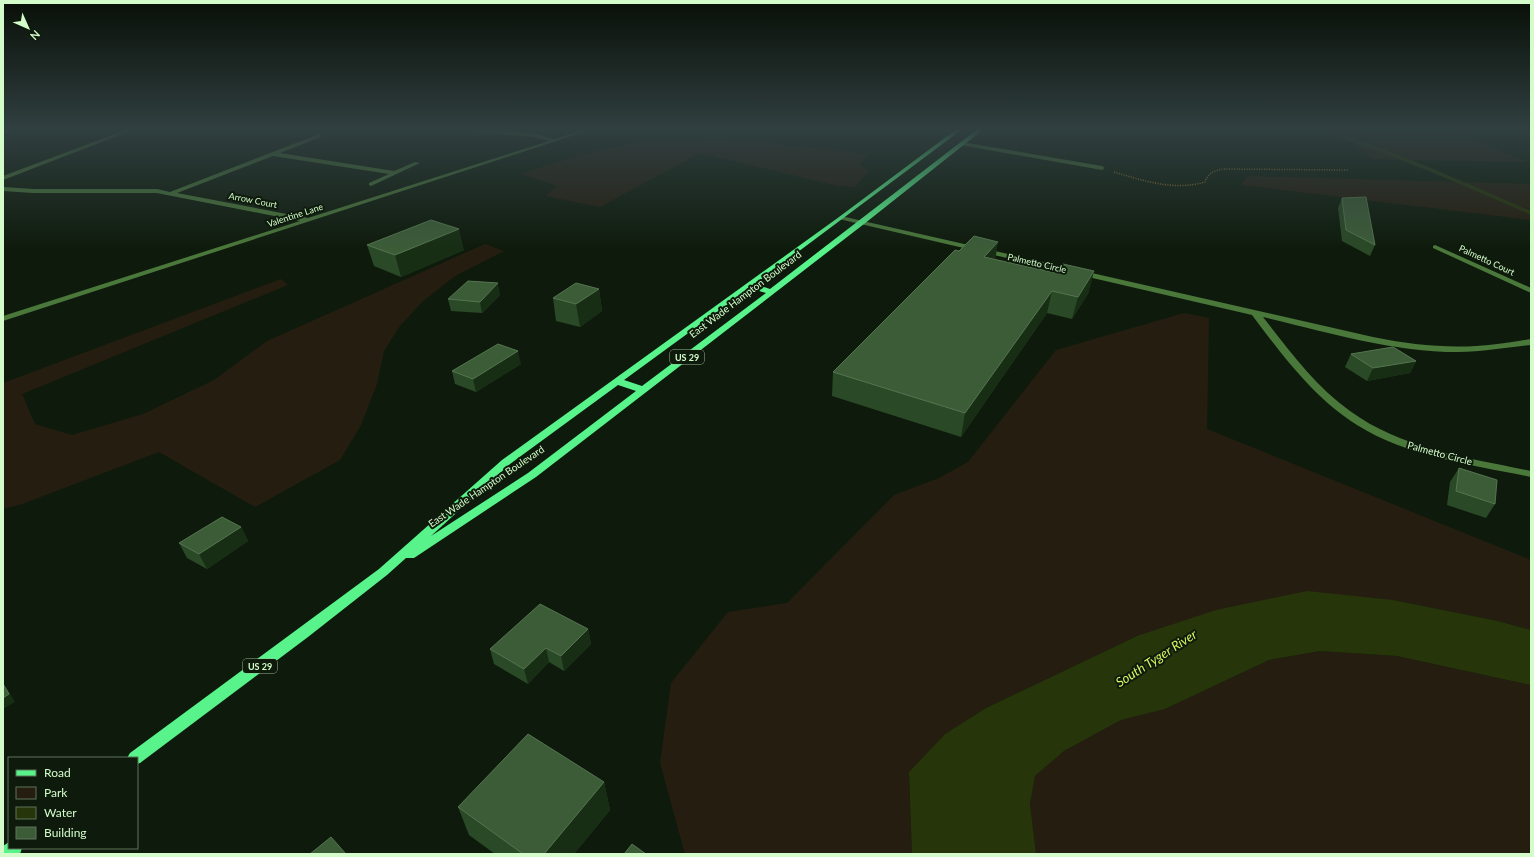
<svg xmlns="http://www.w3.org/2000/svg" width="1534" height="857" font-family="Lato,sans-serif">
<rect width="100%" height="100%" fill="#0e1b0c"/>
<g fill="#251e10">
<path d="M 1338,128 L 1443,128 L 1528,162 L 1372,159 Z"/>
<path d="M 720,138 L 869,154 L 859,164 L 869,171 L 855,187 L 838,186 L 700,153 L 600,207 L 545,196 L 557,186 L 522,174 C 554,163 587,152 620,146 C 653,140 687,139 720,138 Z"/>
<path d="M 1248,176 L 1531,184 L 1531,220 L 1240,185 Z"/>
<path d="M 485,244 L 504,251 L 455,276 L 422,302 L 400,326 L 384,351 L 377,384 L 361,425 L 340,460 L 255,507 L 159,452 L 22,504 L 3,509 L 3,383 L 281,279 L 288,285 L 22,394 L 35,424 L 72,435 L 143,414 L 214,380 L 267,341 Z"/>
<path d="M 1184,313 L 1209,318 L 1207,429 L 1531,560 L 1531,630 L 1498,621 L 1393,600 L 1137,636 L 986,708 L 945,734 L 909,772 L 912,854 L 685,854 L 660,763 L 671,683 L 728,612 L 787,603 L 894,495 L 939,478 L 968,462 L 1056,350 Z"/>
<path d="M 1320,651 L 1397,656 L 1531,685 L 1531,854 L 1036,854 L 1030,804 L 1035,776 L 1064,751 L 1121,720 L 1165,709 L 1269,660 Z"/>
</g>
<path fill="#27350b" d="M 1307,591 L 1393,600 L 1498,621 L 1531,630 L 1531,685 L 1397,656 L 1320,651 L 1269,660 L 1165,709 L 1121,720 L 1064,751 L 1035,776 L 1030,804 L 1036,854 L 912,854 L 909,772 L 945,734 L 986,708 L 1137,636 L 1216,610 Z"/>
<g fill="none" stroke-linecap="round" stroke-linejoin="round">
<path stroke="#27350b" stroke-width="3.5" d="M 1316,128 C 1390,151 1460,182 1531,213"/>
<path stroke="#a57c34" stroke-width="1.5" stroke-dasharray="1 1.5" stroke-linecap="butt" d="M 1114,172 C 1144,181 1174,191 1205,182 C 1208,173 1215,170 1224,169 L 1348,170"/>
<g fill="#4a773a" fill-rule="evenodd">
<path d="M 15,128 L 22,128 L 3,135 L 3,131 Z"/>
<path d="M 131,128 L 138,128 L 3,180 L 3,176 Z"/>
<path d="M 453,128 L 533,133 L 554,139 L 589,128 L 596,128 L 3,321 L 3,316 L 300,221 L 157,193 L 33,193 L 3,191 L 3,187 L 33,189 L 157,189 L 170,192 L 319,134 L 322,136 L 321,137 L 280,153 L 394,171 L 415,162 L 420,163 L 371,186 L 369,185 L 369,183 L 389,174 L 273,156 L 177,193 L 308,218 L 549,141 L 533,137 L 455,130 Z"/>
<path d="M 962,142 L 1102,166 L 1105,168 L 1102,170 L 960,145 L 959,144 Z"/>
<path d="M 841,216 L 1373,337 C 1407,344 1442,348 1476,346 C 1495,345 1513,342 1531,339 L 1531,345 C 1507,347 1483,352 1458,352 C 1392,352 1327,332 1263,317 C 1289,350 1315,386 1350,411 C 1402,449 1469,458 1531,471 L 1531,477 C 1473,465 1408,457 1357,425 C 1314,398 1282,355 1252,315 L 839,219 L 839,217 Z"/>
<path d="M 1435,245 L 1531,288 L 1531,293 L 1433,248 L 1433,246 Z"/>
</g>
<g fill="#58f48b" fill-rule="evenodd">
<path d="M 958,128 L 964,128 L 755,284 L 770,289 L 979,128 L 985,128 L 864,224 L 536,477 L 414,558 L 406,558 L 387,575 L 308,637 L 140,763 L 137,764 L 137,758 L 127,758 L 130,753 L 379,569 L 502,460 L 839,217 ZM 750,288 L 766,293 L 642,386 L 624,380 ZM 618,385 L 636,391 L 528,473 L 431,536 L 510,464 Z"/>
<path d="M 9,842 L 9,848 L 22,848 L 20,854 L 3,854 L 3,846 Z"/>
</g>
</g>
<g fill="#2a4926">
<path d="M 1342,198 L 1375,245 L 1370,256 L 1342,241 L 1338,208 Z"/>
<path d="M 367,245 L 464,250 L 401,277 L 374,266 Z"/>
<path d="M 995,259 L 1089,292 L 1072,319 L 1047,313 L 961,437 L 832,396 L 833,372 Z"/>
<path d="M 599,289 L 602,311 L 580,327 L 556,321 L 553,298 Z"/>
<path d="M 500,295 L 482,313 L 451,311 L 448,299 Z"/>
<path d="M 1351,354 L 1416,361 L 1410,373 L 1367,381 L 1345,367 Z"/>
<path d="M 521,364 L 476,392 L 455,384 L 452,371 Z"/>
<path d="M 1459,468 L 1495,504 L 1486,518 L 1447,505 L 1450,482 Z"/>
<path d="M 241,527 L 248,541 L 207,569 L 187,558 L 179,543 Z"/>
<path d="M 588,629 L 591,644 L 564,671 L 549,662 L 528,684 L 494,664 L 490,649 Z"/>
<path d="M 604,782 L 610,810 L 574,854 L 495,854 L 469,835 L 458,807 Z"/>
</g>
<g fill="#172e14">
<path d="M 459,229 L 464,250 L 401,277 L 395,255 Z"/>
<path d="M 998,242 L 995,262 L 984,257 Z"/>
<path d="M 1094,271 L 1089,292 L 1072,319 L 1078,297 Z"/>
<path d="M 498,283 L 500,295 L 482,313 L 480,302 Z"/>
<path d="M 599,289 L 602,311 L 580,327 L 576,304 Z"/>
<path d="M 1052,291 L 1047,313 L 961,437 L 965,413 Z"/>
<path d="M 518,351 L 521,364 L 476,392 L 473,379 Z"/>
<path d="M 1416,361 L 1410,373 L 1367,381 L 1373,368 Z"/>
<path d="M 241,527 L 248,541 L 207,569 L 199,554 Z"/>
<path d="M 588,629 L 591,644 L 564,671 L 561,656 Z"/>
<path d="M 546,648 L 549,662 L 528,684 L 524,669 Z"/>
<path d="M 3,683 L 7,688 L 15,702 L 3,709 Z"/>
<path d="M 604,782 L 610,810 L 574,854 L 544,854 Z"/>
</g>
<g fill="#3c5c38" stroke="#54754f">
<path d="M 1366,197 L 1375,245 L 1346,230 L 1342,198 Z"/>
<path d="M 431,220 L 459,229 L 395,255 L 367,245 Z"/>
<path d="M 974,236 L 998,242 L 984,257 L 1056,273 L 1063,264 L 1094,271 L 1078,297 L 1052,291 L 965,413 L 833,372 L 955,250 L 959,251 Z"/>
<path d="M 468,281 L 498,283 L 480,302 L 448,299 Z"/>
<path d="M 576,283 L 599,289 L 576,304 L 553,298 Z"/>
<path d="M 498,344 L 518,351 L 473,379 L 452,371 Z"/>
<path d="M 1393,347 L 1416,361 L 1373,368 L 1351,354 Z"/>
<path d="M 1459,468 L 1497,480 L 1495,504 L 1456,491 Z"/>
<path d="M 222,517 L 241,527 L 199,554 L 179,543 Z"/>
<path d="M 540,604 L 588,629 L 561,656 L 546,648 L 524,669 L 490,649 Z"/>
<path d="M 3,684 L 9,694 L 3,698 Z"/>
<path d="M 528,734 L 604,782 L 544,854 L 523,854 L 458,807 Z"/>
<path d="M 331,837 L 346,854 L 310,854 Z"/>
<path d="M 632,844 L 646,854 L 624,854 Z"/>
</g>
<linearGradient id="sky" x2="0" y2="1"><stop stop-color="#080f07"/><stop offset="0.52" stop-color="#303f40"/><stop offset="1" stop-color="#303f40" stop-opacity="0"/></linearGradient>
<rect width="1534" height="248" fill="url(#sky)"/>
<g text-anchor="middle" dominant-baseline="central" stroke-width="4" stroke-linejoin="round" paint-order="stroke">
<g font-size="9" fill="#d3fcca" stroke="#0e1b0c">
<text transform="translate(253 200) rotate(11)">Arrow Court</text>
<text transform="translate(295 215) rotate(-18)">Valentine Lane</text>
<text transform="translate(1487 260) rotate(25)">Palmetto Court</text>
<text transform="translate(1037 263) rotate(13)">Palmetto Circle</text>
</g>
<g fill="#0e1b0c" stroke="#98b891" stroke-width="1">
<rect x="670" y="350" width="34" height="14" rx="3"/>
<rect x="243" y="659" width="34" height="14" rx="3"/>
</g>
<g font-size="9" font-weight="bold" fill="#d3fcca">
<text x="687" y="357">US 29</text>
<text x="260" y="666">US 29</text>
</g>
<g font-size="10" fill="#d3fcca" stroke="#0e1b0c">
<text transform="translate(745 294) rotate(-37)">East Wade Hampton Boulevard</text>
<text transform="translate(1440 453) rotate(15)">Palmetto Circle</text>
<text transform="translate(486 486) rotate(-34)">East Wade Hampton Boulevard</text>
</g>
<g font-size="13" font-style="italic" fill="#dcf55f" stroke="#0e1b0c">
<text transform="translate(1156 658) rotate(-33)">South Tyger River</text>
</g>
</g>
<rect width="1534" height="857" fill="none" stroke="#d3fcca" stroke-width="8"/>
<rect x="8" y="757" width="130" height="92" fill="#0e1b0c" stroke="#5d7558"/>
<rect x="16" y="770" width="20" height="6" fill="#58f48b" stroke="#5d7558"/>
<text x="44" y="777" font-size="12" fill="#d3fcca">Road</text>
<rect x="16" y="787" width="20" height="12" fill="#251e10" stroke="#5d7558"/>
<text x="44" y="797" font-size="12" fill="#d3fcca">Park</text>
<rect x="16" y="807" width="20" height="12" fill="#27350b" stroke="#5d7558"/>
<text x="44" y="817" font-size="12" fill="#d3fcca">Water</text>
<rect x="16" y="827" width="20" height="12" fill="#3c5c38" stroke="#5d7558"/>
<text x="44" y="837" font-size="12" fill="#d3fcca">Building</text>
<g transform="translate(28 28) rotate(135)" stroke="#0e1b0c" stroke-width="3" paint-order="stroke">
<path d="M0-3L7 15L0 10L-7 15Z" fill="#d3fcca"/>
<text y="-6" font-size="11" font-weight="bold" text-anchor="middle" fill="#d3fcca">N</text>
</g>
</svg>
